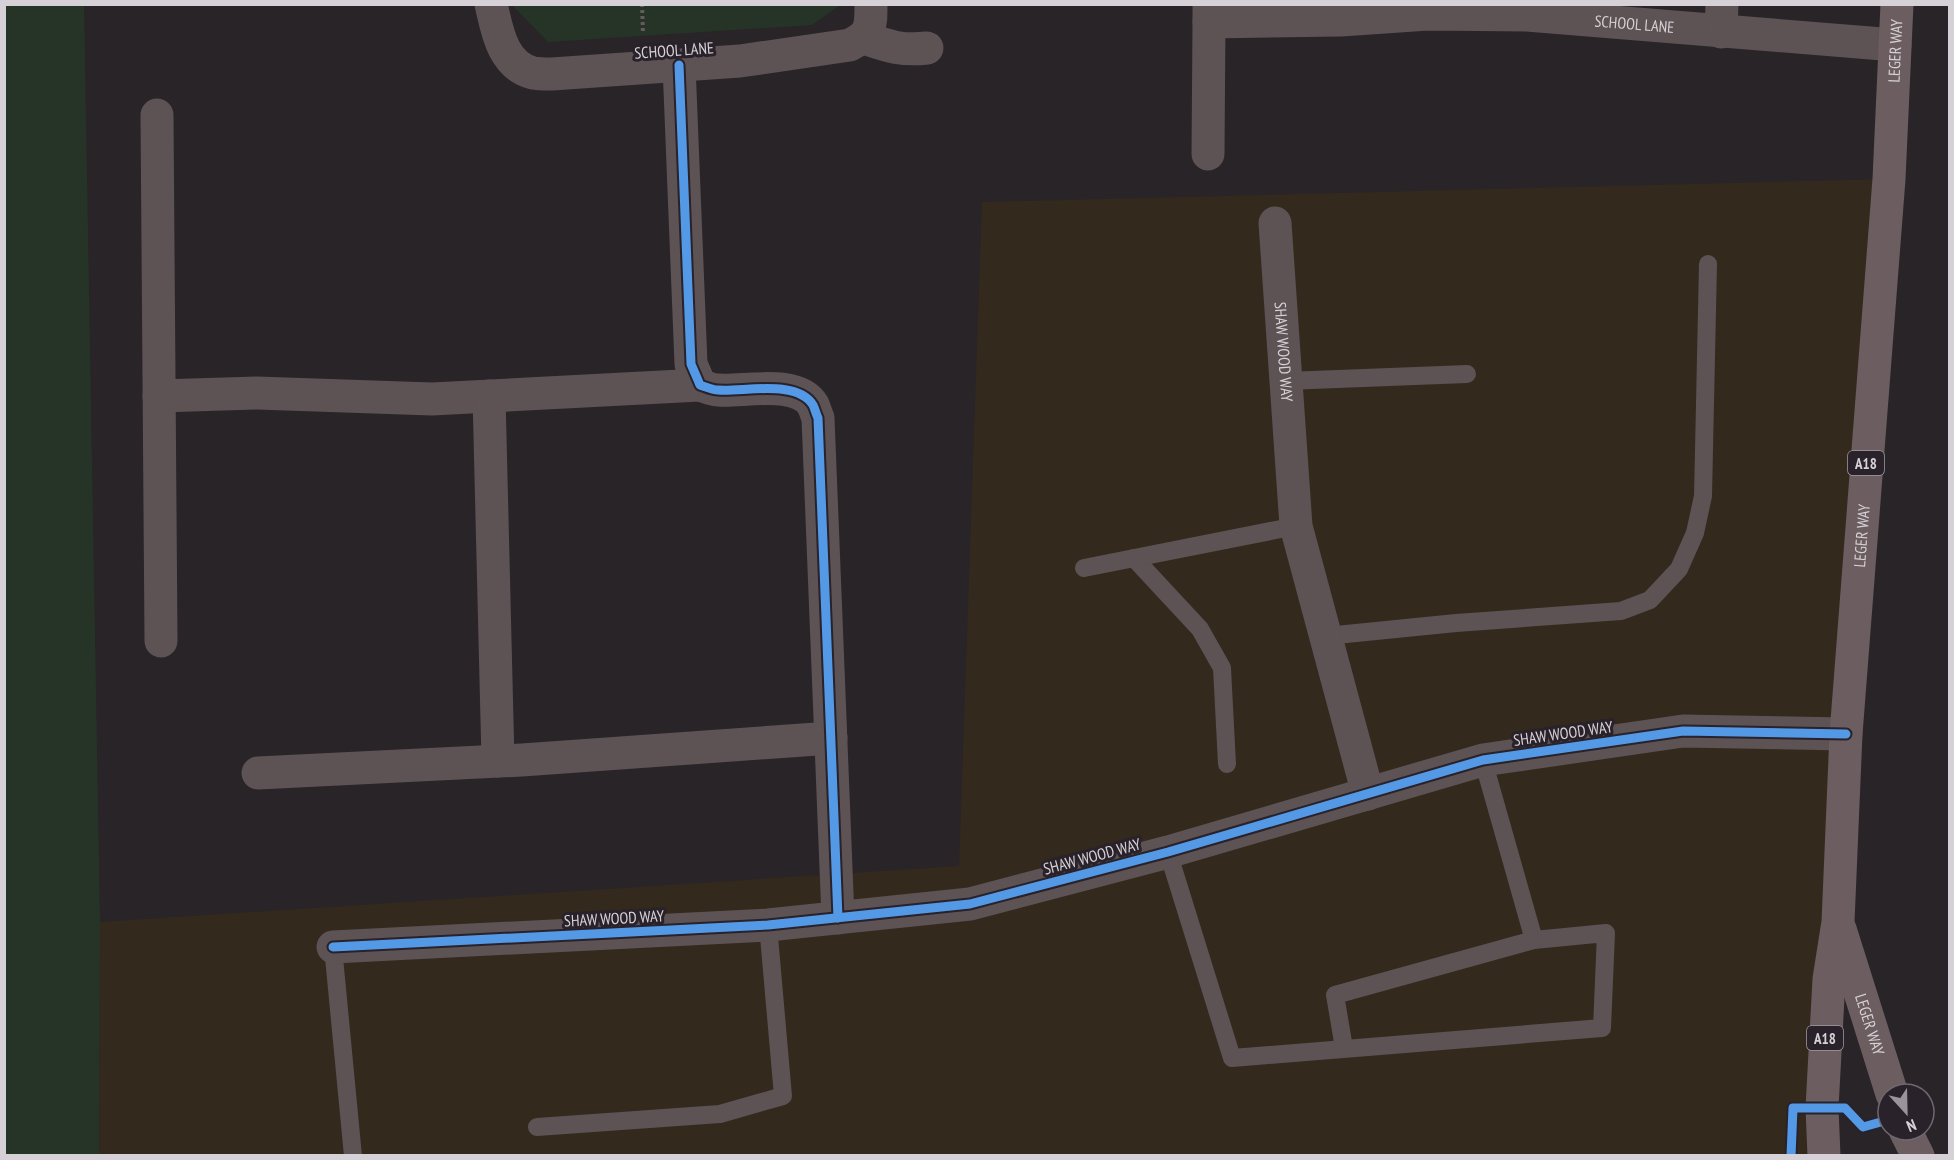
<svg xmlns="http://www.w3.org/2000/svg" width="1954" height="1160" font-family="'PT Sans Narrow',sans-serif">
<rect width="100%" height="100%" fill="#282428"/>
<path fill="#33291d" d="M 1889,179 L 1825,1155 L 99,1156 L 100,922 L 959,866 L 982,202 Z"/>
<g fill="#263428">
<path d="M 5,4 L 84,5 L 100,922 L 99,1155 L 5,1155 Z"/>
<path d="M 512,5 L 840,5 L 812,25 L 548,42 Z"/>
</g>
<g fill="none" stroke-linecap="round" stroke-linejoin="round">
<path stroke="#645b5e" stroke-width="4" stroke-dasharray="3 3" stroke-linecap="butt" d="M 642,4 L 643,34"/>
<g stroke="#5d5254" stroke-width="18">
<path d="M 1286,381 L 1467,374"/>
<path d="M 1134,558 L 1200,629 L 1222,668 L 1227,764"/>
<path d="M 1084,568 L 1296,526"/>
<path d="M 1326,636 L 1456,623 L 1621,611 L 1650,600 L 1679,569 L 1695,533 L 1703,496 L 1708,264"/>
<path d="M 1168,852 L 1232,1058 L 1602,1028 L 1606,933 L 1534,940 L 1483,760"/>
<path d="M 333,947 L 353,1156"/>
<path d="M 1344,1048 L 1335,995 L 1534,940"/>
<path d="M 537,1127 L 720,1114 L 783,1096 L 768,925"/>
</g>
<g stroke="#5d5254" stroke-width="33">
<path d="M 491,4 C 497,30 502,65 533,73 C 538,74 546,74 552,74 L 740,61 L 850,45 C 871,34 871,28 871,4"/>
<path id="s1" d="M 1209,4 L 1209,22 L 1341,20 L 1428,14 L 1527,15 L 1895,45"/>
<path d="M 1721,32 L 1722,4"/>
<path d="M 864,38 C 888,46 901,51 927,48"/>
<path d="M 679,65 L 691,364 L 700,385 C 706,387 712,390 718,390 C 744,392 797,379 813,405 C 815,409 816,414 818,418 L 838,918"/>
<path d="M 157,115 L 161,641"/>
<path d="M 1208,154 L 1209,22"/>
<path id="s2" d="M 1275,223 L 1296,526 L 1368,794"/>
<path d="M 159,396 L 257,393 L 432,399 L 700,385"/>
<path d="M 489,396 L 498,761"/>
<path d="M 258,773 L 522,760 L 831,738"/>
<path d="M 333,947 L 768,925 L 970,904 L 1168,852 L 1483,760 L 1683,731 L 1846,734"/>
</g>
<g stroke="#6b5d60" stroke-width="33">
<path id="s3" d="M 1840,929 L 1892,1094"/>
<path d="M 1905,1130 L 1918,1156"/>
<path id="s4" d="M 1824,1156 L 1822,1108 L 1829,979 L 1838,922 L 1846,734 L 1889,179 L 1897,4"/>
</g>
<g stroke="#29222a" stroke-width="13">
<g id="cycleway">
<path d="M 679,65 L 691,364 L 700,385 C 706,387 712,390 718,390 C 744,392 797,379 813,405 C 815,409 816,414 818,418 L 838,918"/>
<path d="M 333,947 L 768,925 L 970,904 L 1168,852 L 1483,760 L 1683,731 L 1846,734"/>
<path d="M 1791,1156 L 1793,1108 L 1845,1108 L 1863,1127 L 1888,1120"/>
</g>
</g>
<use href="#cycleway" stroke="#5399e6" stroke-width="9"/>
</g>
<g text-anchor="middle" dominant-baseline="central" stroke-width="6" stroke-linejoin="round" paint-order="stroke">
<g fill="#29222a" stroke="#a29ca2" stroke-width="1.5">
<rect x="1848" y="451" width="36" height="24" rx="4.5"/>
<rect x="1807" y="1026" width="36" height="24" rx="4.5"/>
</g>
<g font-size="15" font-weight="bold" fill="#d6d1d6">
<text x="1866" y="463">A18</text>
<text x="1825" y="1038">A18</text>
</g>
<g font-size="16" fill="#d6d1d6" stroke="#29222a">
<text stroke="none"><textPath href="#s1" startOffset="444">SCHOOL LANE</textPath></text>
<text transform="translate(674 50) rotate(-4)">SCHOOL LANE</text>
<text stroke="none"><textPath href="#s4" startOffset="1108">LEGER WAY</textPath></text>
<text stroke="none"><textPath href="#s2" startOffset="129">SHAW WOOD WAY</textPath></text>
<text stroke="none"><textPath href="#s4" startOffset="622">LEGER WAY</textPath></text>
<text transform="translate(1563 733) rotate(-8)">SHAW WOOD WAY</text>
<text transform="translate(1092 856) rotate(-15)">SHAW WOOD WAY</text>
<text transform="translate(614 918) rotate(-3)">SHAW WOOD WAY</text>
<text stroke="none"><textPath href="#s3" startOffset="100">LEGER WAY</textPath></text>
</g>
</g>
<rect width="1954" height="1160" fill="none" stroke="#d6d1d6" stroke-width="12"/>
<g transform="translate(1906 1112) rotate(158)"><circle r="28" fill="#29222a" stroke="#6e686f" stroke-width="1.5"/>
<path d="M0-4.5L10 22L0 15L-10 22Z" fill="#999499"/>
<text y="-9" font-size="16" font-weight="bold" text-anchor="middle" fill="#d6d1d6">N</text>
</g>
</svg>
